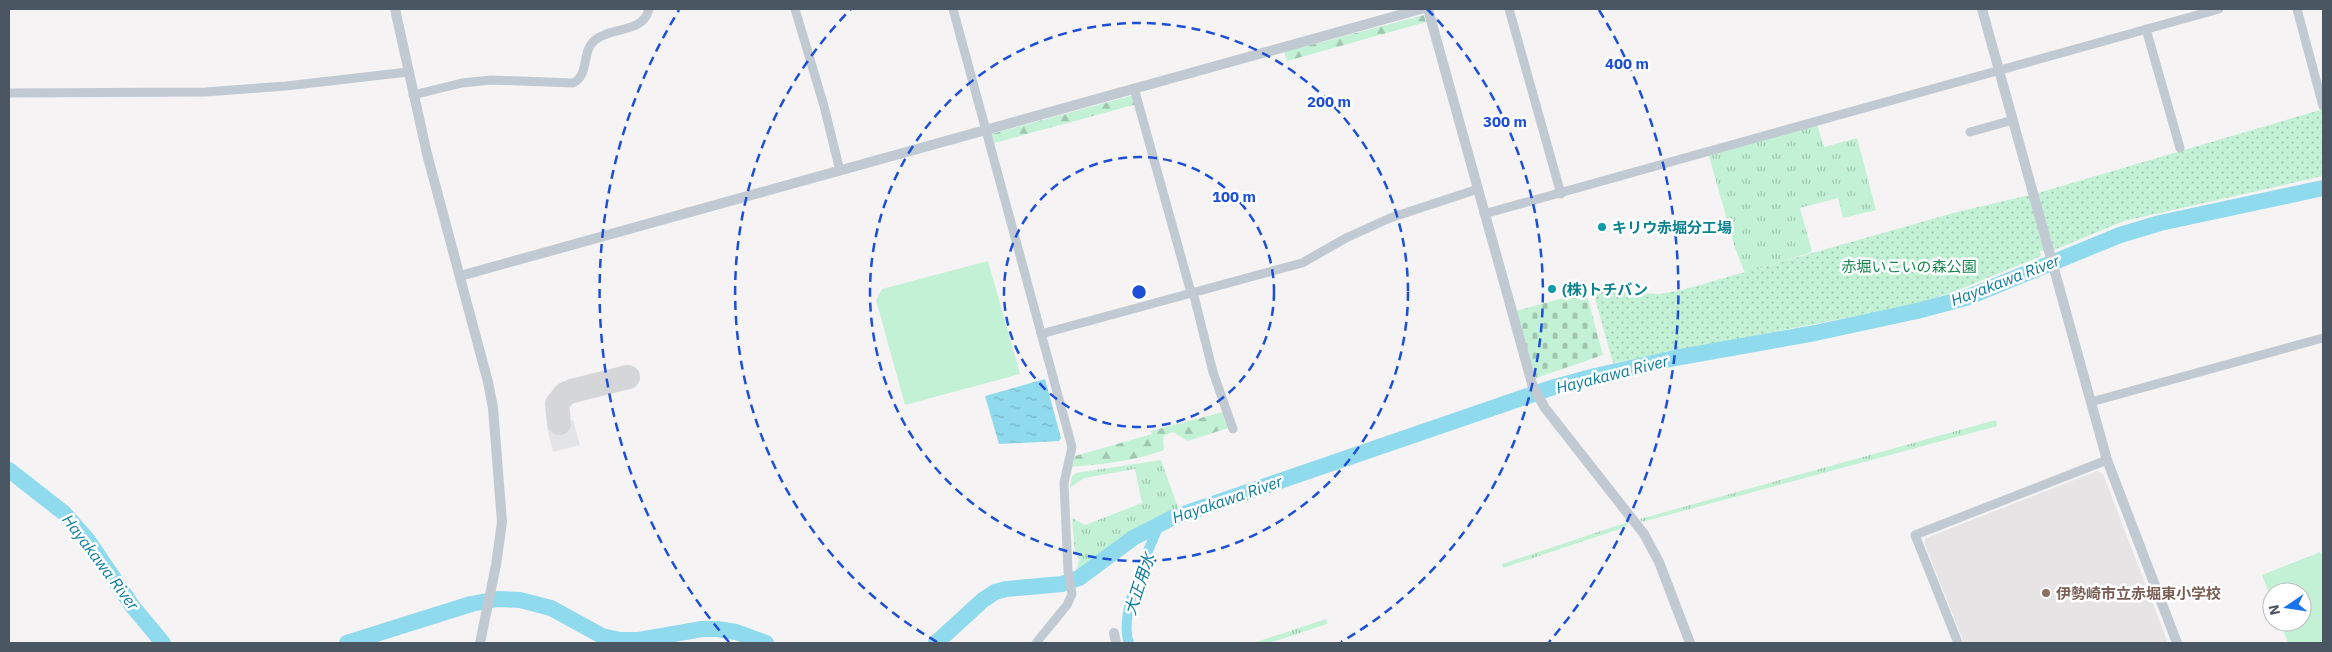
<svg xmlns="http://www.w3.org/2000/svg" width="2332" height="652" font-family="'IBM Plex Sans','Noto Sans JP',sans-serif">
<defs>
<pattern id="grass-tufts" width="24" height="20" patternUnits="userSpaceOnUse" patternTransform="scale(1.25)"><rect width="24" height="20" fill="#c3f1d5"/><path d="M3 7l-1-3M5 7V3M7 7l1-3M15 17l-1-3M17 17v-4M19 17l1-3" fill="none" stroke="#a0c6b0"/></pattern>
<pattern id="forest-firs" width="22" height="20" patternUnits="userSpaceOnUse" patternTransform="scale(1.25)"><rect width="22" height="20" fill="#c3f1d5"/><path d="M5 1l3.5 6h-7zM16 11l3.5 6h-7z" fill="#a0c6b0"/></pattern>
<pattern id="cemetery-stones" width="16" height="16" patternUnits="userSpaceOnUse" patternTransform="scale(1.25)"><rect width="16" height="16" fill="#c3f1d5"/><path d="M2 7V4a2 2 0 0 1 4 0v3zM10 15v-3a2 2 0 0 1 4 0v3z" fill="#a0c6b0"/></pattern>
<pattern id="park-dots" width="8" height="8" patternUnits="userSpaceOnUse" patternTransform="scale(1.25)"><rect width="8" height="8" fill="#c3f1d5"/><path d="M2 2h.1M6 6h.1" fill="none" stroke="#a0c6b0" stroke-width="1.8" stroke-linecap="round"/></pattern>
<pattern id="water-ripples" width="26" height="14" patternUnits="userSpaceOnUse" patternTransform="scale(1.25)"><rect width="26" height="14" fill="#90daee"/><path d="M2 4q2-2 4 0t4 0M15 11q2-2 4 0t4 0" fill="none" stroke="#78b4c4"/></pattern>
</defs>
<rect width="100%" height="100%" fill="#f5f3f3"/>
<path fill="#e6e4e5" d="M 2097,471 L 2103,474 L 2168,643 L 1964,643 L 1924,542 L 1926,538 Z"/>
<path fill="#e2e4e7" d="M 573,420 L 580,445 L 553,452 L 547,427 Z"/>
<g fill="url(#grass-tufts)">
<path d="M 1817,124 L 1824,147 L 1857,138 L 1876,210 L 1843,218 L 1838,198 L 1800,208 L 1812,252 L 1745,273 L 1735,248 L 1709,156 Z"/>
<path d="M 1996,420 L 1997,426 L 1642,522 L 1640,519 Z"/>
<path d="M 1161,460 L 1178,508 L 1129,533 L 1101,556 L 1076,572 L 1079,559 L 1075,553 L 1072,518 L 1085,525 L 1142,503 L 1135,469 L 1084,478 L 1070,488 L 1072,476 L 1076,473 Z"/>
<path d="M 1628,522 L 1626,527 L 1503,568 L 1502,564 Z"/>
<path d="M 1326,619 L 1327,624 L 1269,643 L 1253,643 Z"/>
</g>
<g fill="url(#forest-firs)">
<path d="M 1424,15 L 1426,22 L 1287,61 L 1284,52 Z"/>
<path d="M 1134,95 L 1137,104 L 994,143 L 991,134 Z"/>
<path d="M 1223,412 L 1228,428 L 1188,441 L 1173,432 L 1163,436 L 1164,450 C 1134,461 1103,464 1072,467 L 1075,456 L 1152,434 L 1151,431 Z"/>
</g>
<path fill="url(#cemetery-stones)" d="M 1586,292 L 1603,355 L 1536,378 L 1516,311 Z"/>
<path fill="url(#park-dots)" d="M 2320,110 L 2323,111 L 2323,176 L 2124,221 L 2054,250 L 2040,251 L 2041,256 L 1956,291 L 1913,305 L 1613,363 L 1593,291 L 1659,294 L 1682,290 L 1957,212 L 2038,193 Z"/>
<g fill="#c3f1d5">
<path d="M 988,261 L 1020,374 L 905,405 L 876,300 L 882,289 Z"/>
<path d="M 2320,552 L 2323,555 L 2323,643 L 2288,643 L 2280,622 L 2302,622 L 2302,592 L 2272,592 L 2272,601 L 2262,575 Z"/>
</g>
<path fill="url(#water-ripples)" d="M 1045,379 L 1061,438 L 1059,441 L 999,444 L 985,396 Z"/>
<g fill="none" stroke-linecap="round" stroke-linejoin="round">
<path stroke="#90daee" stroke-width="10" d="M 1129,643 C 1118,615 1147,554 1159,525"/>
<g stroke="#90daee" stroke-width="16">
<path d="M 9,470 L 64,513 L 87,539 L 133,607 L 163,643"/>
<path d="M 347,643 L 471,604 L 498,599 L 520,600 L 551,608 L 602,636 L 620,640 L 639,640 L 702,629 L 717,629 L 736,632 L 766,643"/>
<path d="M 936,643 L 983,600 L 995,592 L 1006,589 L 1062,584 L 1079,578 L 1133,538 L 1172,518 L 1551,388 L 1595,376 L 1675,358 L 1815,333 L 1917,311 L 1966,298 L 2120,235 L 2160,223 L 2323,188"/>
</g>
<path stroke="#d5d6d8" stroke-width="24" d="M 559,423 L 557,404 L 565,394 L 572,391 L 628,377"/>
<g stroke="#c1cad2" stroke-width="9">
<path d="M 795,9 L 824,106 L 840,171"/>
<path d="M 953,9 L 1072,447 L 1064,483 L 1068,571 L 1072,594 L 1067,605 L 1036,643"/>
<path d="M 1509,9 L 1561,194"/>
<path d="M 2297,9 L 2323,106"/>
<path d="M 2146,29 L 2180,148"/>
<path d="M 1134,88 L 1190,289 L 1194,296 L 1213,372 L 1233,429"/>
<path d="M 9,93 L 205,92 L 286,86 L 408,72"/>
<path d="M 413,95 L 462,83 L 491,80 L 573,83 C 590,75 581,51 595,40 C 612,26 643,34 649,9"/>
<path d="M 1970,132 L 2013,120"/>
<path d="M 1484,214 L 2219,9"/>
<path d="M 1041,334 L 1302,263 L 1346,238 L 1390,218 L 1478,189"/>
<path d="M 2091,402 L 2323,338"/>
<path d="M 1958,643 L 1915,535 L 2107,460"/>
</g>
<g stroke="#c1cad2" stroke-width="10">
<path d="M 395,9 L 427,154 L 488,382 L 493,408 L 502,522 L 496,565 L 480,643"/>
<path d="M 1428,9 L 1533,387 L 1545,408 L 1644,534 L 1659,562 L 1690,643"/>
<path d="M 1982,9 L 2107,460 L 2177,643"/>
<path d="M 460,276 L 1421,9"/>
<path d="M 1114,633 L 1116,643"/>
</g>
</g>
<g fill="none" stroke="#1d4ed8" stroke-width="2.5" stroke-dasharray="9 6">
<circle cx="1139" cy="292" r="135"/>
<circle cx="1139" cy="292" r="269"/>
<path d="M937 642A404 404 0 0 1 851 9M1427 9A404 404 0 0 1 1341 642"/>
<path d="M729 642A539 539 0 0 1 679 10M1599 10A539 539 0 0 1 1549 642"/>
</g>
<g fill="#0f9aa8" stroke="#fff" stroke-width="2">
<circle cx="1602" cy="227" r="5"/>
<circle cx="1552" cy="289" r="5"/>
</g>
<circle fill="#8d6e63" stroke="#fff" stroke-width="2" cx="2046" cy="593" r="5"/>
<g text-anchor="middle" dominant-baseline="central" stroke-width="5" stroke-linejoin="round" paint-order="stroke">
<g font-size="15" font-weight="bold" fill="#0d838f" stroke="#fff" text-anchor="start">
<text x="1612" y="227">キリウ赤堀分工場</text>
<text x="1562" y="289">(株)トチバン</text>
</g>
<g font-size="15" fill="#17864f" stroke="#fff">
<text x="1909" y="266">赤堀いこいの森公園</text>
</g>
<g font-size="15" font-weight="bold" fill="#785e54" stroke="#fff" text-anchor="start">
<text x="2056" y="593">伊勢崎市立赤堀東小学校</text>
</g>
<g font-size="16" font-style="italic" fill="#0c7c9b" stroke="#fff">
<text transform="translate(2005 280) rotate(-21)">Hayakawa River</text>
<text transform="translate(1612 374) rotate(-14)">Hayakawa River</text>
<text transform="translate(1227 499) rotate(-19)">Hayakawa River</text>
<text transform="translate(101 562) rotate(53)">Hayakawa River</text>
<text transform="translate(1139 584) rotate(-72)">大正用水</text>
</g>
</g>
<circle cx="1139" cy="292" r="8" fill="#1d4ed8" stroke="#fff" stroke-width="2.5"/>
<g font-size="15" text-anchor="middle" font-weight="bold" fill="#1d4ed8" stroke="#fff" stroke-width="5" stroke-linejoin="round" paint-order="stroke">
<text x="1627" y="69">400 m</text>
<text x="1329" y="107">200 m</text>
<text x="1505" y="127">300 m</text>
<text x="1234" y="202">100 m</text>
</g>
<rect width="2332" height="652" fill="none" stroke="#4a5661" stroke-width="20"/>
<g transform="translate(2287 607) rotate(257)"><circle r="24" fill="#ffffff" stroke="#b7bbc0"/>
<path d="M0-4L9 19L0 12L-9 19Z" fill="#1a73e8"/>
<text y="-8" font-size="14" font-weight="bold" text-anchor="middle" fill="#4a5661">N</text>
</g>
</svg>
